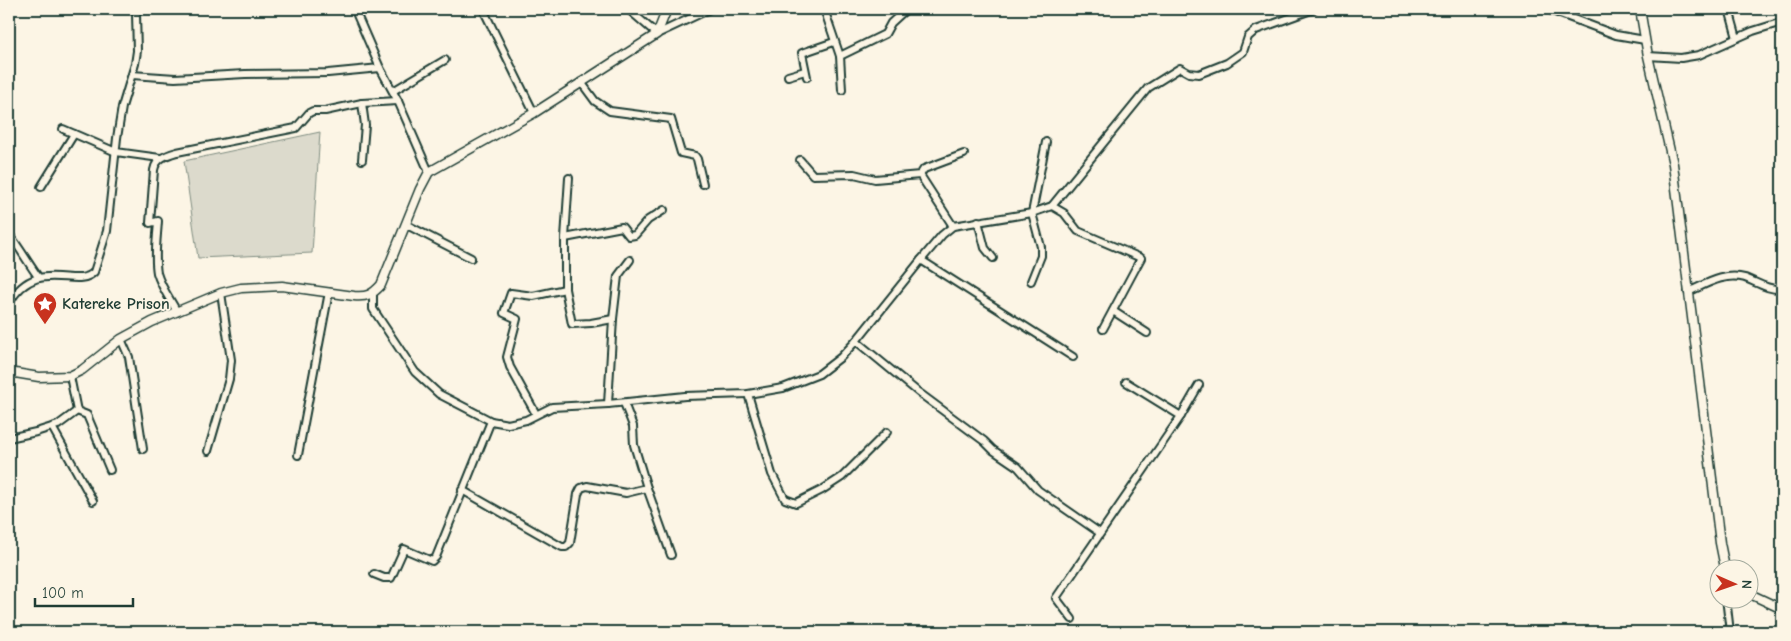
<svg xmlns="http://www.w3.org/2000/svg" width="1791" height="641" font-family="'Comic Neue',sans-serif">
<rect width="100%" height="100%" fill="#fcf5e5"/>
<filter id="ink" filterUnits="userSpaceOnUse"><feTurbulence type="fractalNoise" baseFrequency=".02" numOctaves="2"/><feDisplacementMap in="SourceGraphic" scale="10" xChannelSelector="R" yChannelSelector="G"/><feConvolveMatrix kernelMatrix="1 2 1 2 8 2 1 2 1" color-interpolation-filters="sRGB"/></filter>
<g filter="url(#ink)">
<path fill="#dcdacc" stroke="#7e8c80" d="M 320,132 L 312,253 L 198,258 L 184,161 Z"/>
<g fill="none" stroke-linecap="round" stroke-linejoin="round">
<g stroke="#1f3d34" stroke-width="10">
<g id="minor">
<path d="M 357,9 L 357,15 L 380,68 L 398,101 L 429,172"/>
<path d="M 483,9 L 534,113"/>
<path d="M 628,9 L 657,34 L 710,9"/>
<path d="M 824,9 L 840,56 L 842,90"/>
<path d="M 1547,9 L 1616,35 L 1645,40"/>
<path d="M 1729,9 L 1737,38"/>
<path d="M 840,56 L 885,34 L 891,23 L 903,12"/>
<path d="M 1648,56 L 1681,58 L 1699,55 L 1753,31 L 1782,22"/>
<path d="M 132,75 L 175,78 L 245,74 L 328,73 L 380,68"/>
<path d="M 788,76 L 805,71"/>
<path d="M 807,77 L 802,53 L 834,42"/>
<path d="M 581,82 L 595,101 L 610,111 L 671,119 L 681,153 L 695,156 L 697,159 L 703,184"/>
<path d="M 393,91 L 445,60"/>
<path d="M 63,129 L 116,152 L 160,158"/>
<path d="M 362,160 L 365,125 L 362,103"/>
<path d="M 800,160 L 813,175 L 854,174 L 875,179 L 920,175 L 924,169 L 964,154"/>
<path d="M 920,175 L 953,226"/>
<path d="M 569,178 L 565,238 L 565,289 L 572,324 L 591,323 L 613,319"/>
<path d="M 41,187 L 74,134"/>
<path d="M 1052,206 L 1064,213 L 1078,231 L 1141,258 L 1103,329"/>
<path d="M 978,221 L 985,248 L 993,258"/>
<path d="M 407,225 L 471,258"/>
<path d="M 9,234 C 20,248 28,263 39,278"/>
<path d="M 565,238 L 622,227 L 629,236 L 635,235 L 648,220 L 664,210"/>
<path d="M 921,260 L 1073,357"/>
<path d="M 1031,281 L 1041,256 L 1041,247 L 1032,213 L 1046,142"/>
<path d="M 1688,292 C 1706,284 1725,272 1745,278 C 1758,283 1768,290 1782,289"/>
<path d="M 373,294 L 373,309 L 415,372 L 439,394 L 491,421 L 436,557 L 432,561 L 404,549 L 391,578 L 384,578 L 374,574"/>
<path d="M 9,303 C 37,255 76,291 94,272 L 107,231 L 117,138 L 122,107 L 135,64 L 137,51 L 136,14 L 139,9"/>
<path d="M 1113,311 L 1147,333"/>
<path d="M 177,312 C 170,299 161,287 157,273 C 154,256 157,238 158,221 L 150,223 L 154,170 C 156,158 167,155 177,152 L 296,128 L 309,113 L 313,111 L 325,111 L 362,103 L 398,101"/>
<path d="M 121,339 L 129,357 L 143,449"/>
<path d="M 856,341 L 918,392 L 984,441 L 993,450 L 1018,467 L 1038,490 L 1100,533"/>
<path d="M 70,376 L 77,411 L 87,415 L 110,470"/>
<path d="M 1126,382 L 1181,416"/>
<path d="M 748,394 L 772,474 L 785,499 L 796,503 L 822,490 L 842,477 L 887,432"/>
<path d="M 624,403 L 633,426 L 634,445 L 647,488 L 671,555"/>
<path d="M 608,404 L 613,319 L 618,276 L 630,260"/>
<path d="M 536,414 L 510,367 L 507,357 L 517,319 L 504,313 L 511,293 L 533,296 L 565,289"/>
<path d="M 491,421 L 508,424 L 526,420 L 552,407 L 608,404 L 685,396 L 748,394 L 783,388 L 819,374 L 841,357 L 856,341 L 921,260 L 942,235 L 953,226 L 1032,213 L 1052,206 L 1148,88 L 1180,68 L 1189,73 L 1199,74 L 1227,63 L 1243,52 L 1248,37 L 1256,30 L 1314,9"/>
<path d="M 52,427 L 93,501"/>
<path d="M 9,438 L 36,432 L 58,425 L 77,411"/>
<path d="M 208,451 L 229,379 L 231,360 L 221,293"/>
<path d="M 298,455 L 329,292"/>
<path d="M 462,490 L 562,547 L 566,547 L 570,543 L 578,494 L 581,488 L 587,486 L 626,493 L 647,488"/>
<path d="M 1726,598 L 1730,632"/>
<path d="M 1072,619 L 1056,598 L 1181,416 L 1199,385"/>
</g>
</g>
<g stroke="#1f3d34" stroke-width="11">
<g id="tertiary">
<path d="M 1640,9 L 1648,56 L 1673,164 L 1720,543 L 1725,568"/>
<path d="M 9,372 L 39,377 L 70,376 L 82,370 L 121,339 L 152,322 L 221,293 L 241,288 L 282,286 L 354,296 C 367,297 372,295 381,285 L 420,189 L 429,172 L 534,113 L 657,34 L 667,9"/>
<path d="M 1748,593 L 1782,609"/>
</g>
</g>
<use href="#minor" stroke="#fcf5e5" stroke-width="6"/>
<use href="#tertiary" stroke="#fcf5e5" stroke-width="8"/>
</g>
</g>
<defs>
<g id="sight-pin" transform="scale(1.25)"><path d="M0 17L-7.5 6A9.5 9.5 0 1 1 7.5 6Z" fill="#c8321e" stroke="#fcf5e5"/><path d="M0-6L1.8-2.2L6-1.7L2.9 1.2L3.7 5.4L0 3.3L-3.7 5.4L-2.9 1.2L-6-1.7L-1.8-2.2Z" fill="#fff"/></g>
</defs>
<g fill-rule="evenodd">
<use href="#sight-pin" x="45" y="304"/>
</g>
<g text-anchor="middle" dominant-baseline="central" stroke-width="4" stroke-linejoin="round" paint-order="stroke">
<g font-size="16" font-weight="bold" fill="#1f3d34" stroke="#fcf5e5" text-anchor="start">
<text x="62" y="304">Katereke Prison</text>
</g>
</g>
<rect width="1791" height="641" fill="none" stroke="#fcf5e5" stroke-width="30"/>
<rect x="15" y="15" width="1761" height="611" fill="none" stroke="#1f3d34" stroke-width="2" filter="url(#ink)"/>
<g transform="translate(1734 584) rotate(92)"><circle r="24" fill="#fcf5e5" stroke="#a4ab9e"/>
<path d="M0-4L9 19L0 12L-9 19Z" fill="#c8321e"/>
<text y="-8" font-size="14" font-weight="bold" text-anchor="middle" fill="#1f3d34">N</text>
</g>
<path d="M35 598v8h98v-8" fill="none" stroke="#1f3d34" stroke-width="2.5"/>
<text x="42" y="598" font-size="15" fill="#1f3d34" stroke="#fcf5e5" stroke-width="4" paint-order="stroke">100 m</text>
</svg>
